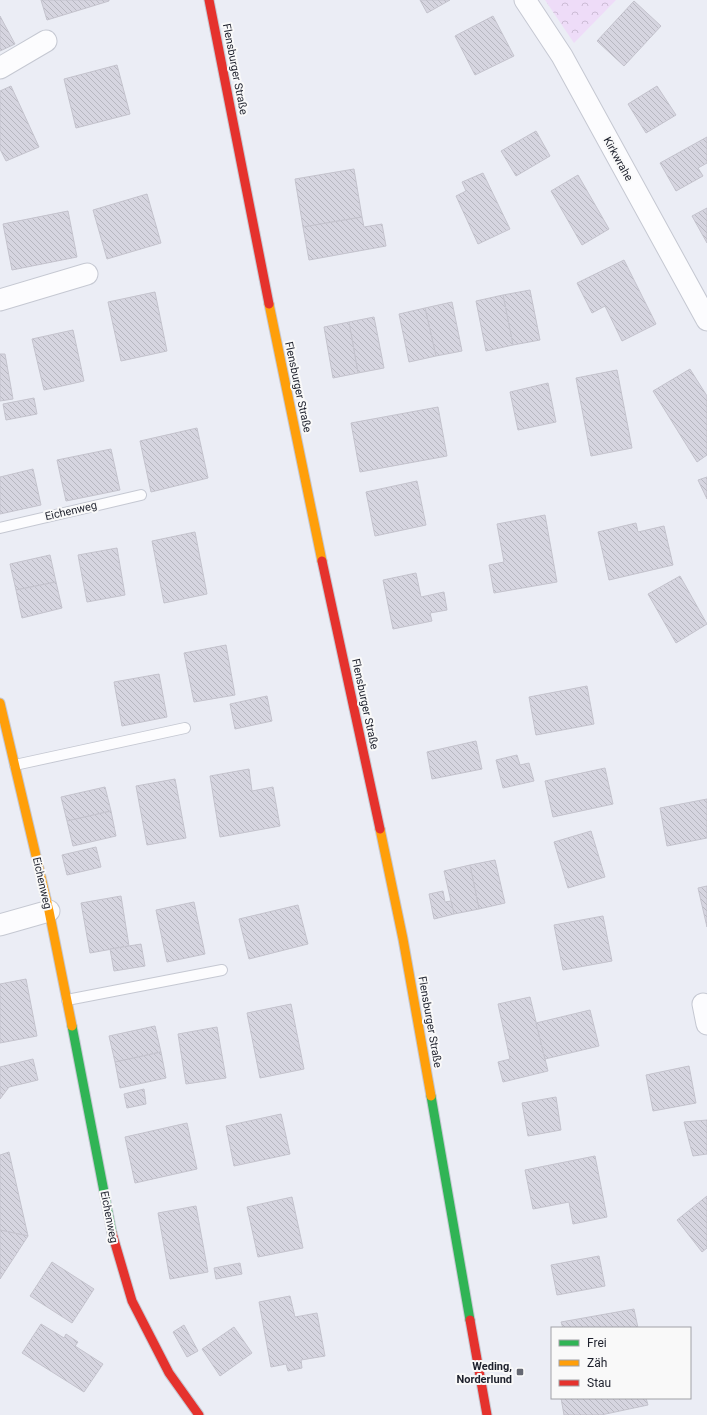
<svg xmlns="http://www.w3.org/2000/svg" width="707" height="1415" font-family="Roboto,sans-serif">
<defs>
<pattern id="park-crowns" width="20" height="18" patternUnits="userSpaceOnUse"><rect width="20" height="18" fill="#eedcf8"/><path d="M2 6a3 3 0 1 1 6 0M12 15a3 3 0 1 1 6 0" fill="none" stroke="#ccbcd5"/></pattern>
<pattern id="building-back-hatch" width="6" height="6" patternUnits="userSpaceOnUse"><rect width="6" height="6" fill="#d6d5e0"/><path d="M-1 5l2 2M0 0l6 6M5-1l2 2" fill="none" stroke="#b7b7c0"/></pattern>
</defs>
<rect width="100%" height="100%" fill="#ebedf5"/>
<path fill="url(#park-crowns)" d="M 545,0 L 616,0 L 574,43 Z"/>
<g fill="url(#building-back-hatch)" stroke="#c4c3cd">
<path d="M 41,0 L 109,0 L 109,1 L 47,20 Z"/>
<path d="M 420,0 L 450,0 L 427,13 Z"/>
<path d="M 634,1 L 661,26 L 624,66 L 597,41 Z"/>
<path d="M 0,16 L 15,44 L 0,51 Z"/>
<path d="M 493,16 L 514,56 L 475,75 L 455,36 Z"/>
<path d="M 117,65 L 130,114 L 76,128 L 64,79 Z"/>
<path d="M 11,86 L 39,147 L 6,161 L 0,149 L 0,91 Z"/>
<path d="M 657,86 L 676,115 L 646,133 L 628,104 Z"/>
<path d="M 536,131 L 550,156 L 516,176 L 501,151 Z"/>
<path d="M 707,137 L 707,163 L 698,168 L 703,176 L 676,191 L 660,163 Z"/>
<path d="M 354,169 L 362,217 L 303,227 L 295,179 Z"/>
<path d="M 483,173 L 510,229 L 478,244 L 456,196 L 466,191 L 462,182 Z"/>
<path d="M 578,175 L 609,229 L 582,245 L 551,191 Z"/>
<path d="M 147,194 L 161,243 L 107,259 L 93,210 Z"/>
<path d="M 707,208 L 707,243 L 692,216 Z"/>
<path d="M 68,211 L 77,257 L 12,270 L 3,224 Z"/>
<path d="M 362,217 L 364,227 L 382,224 L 386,246 L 309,260 L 303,227 Z"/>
<path d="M 624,260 L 656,324 L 622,341 L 605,306 L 592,313 L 577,283 Z"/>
<path d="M 530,290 L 540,340 L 513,345 L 503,295 Z"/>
<path d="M 155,292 L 167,351 L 121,361 L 108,302 Z"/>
<path d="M 503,295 L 513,345 L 486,351 L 476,301 Z"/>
<path d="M 452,302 L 462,351 L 436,356 L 425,308 Z"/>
<path d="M 425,308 L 436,356 L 409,362 L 399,314 Z"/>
<path d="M 374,317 L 384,368 L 358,373 L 349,322 Z"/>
<path d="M 349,322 L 358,373 L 333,378 L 324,327 Z"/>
<path d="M 73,330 L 84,381 L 44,390 L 32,339 Z"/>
<path d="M 0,354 L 5,354 L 13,399 L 0,401 Z"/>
<path d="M 690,369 L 707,396 L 707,455 L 697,462 L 653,391 Z"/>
<path d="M 617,370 L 632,448 L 591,456 L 576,378 Z"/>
<path d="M 548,383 L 556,422 L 518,430 L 510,392 Z"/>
<path d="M 34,398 L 37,414 L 6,420 L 3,404 Z"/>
<path d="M 438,407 L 447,456 L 360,472 L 351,423 Z"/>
<path d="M 197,428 L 208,478 L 151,492 L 140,441 Z"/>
<path d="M 111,449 L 120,490 L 66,501 L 57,460 Z"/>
<path d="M 33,469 L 41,505 L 0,514 L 0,477 Z"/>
<path d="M 707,477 L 707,499 L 698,480 Z"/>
<path d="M 417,481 L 426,525 L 375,536 L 366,492 Z"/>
<path d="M 545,515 L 557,582 L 494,593 L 489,565 L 504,562 L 497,524 Z"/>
<path d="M 636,523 L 638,532 L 664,526 L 673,565 L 609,580 L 598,532 Z"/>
<path d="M 195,532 L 207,594 L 164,603 L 152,541 Z"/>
<path d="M 117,548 L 125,595 L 87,602 L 78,555 Z"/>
<path d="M 50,555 L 56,582 L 16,590 L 10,564 Z"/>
<path d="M 416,573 L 421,597 L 444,592 L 447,610 L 430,613 L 432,621 L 393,629 L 383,580 Z"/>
<path d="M 680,576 L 707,624 L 676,643 L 648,594 Z"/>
<path d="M 56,582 L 62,608 L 22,618 L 16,590 Z"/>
<path d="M 226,645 L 235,695 L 194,702 L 184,653 Z"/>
<path d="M 159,674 L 167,717 L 122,726 L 114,682 Z"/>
<path d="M 587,686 L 594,724 L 536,735 L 529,697 Z"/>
<path d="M 267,696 L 272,721 L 235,729 L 230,704 Z"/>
<path d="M 476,741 L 482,769 L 432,779 L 427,752 Z"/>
<path d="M 517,755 L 520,765 L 529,763 L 534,781 L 503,788 L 496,760 Z"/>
<path d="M 605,768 L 613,804 L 553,817 L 545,781 Z"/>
<path d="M 249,769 L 252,791 L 273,787 L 280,826 L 220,837 L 210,776 Z"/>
<path d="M 175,779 L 186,838 L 147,845 L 136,786 Z"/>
<path d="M 105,787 L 111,811 L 67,821 L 61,797 Z"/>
<path d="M 707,799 L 707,838 L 667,846 L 660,808 Z"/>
<path d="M 111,811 L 116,836 L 73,846 L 67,821 Z"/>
<path d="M 591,831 L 605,877 L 568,888 L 554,842 Z"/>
<path d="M 96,847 L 101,867 L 67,875 L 62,855 Z"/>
<path d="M 495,860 L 505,903 L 479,909 L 470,865 Z"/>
<path d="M 470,865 L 479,909 L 454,914 L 444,871 Z"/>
<path d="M 707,886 L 707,927 L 698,888 Z"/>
<path d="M 443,891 L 445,902 L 451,901 L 454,914 L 434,919 L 429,894 Z"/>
<path d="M 121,896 L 129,946 L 90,953 L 81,903 Z"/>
<path d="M 194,902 L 205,954 L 167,962 L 156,910 Z"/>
<path d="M 298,905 L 308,944 L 249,959 L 239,919 Z"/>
<path d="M 603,916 L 612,961 L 563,970 L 554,925 Z"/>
<path d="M 141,944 L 145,966 L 114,971 L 110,949 Z"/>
<path d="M 26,979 L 37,1036 L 0,1043 L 0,984 Z"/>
<path d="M 530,997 L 548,1071 L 503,1082 L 498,1062 L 510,1059 L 498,1004 Z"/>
<path d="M 291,1004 L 304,1069 L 260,1078 L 247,1013 Z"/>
<path d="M 590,1010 L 599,1046 L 545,1059 L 536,1023 Z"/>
<path d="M 155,1026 L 161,1052 L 115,1062 L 109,1036 Z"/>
<path d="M 217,1027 L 226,1078 L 186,1084 L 178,1034 Z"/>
<path d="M 161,1052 L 166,1078 L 120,1088 L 115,1062 Z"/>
<path d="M 33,1059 L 38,1080 L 9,1087 L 0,1099 L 0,1067 Z"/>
<path d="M 689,1066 L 696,1103 L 653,1111 L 646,1075 Z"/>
<path d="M 144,1089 L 146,1104 L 127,1108 L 124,1094 Z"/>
<path d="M 556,1097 L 561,1130 L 528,1136 L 522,1103 Z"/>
<path d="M 281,1114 L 290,1154 L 234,1166 L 226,1126 Z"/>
<path d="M 707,1120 L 707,1154 L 693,1156 L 684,1122 Z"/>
<path d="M 187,1123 L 197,1169 L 135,1183 L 125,1137 Z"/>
<path d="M 9,1152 L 28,1236 L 0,1230 L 0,1155 Z"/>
<path d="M 595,1156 L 607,1217 L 573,1224 L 569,1202 L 533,1209 L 525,1170 Z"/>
<path d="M 707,1196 L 707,1248 L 702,1252 L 677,1220 Z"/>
<path d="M 292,1197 L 303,1248 L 258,1257 L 247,1207 Z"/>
<path d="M 196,1206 L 208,1272 L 170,1279 L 158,1213 Z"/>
<path d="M 0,1230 L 28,1236 L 0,1279 Z"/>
<path d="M 599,1256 L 605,1286 L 557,1295 L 551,1265 Z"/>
<path d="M 52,1262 L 94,1289 L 72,1323 L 30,1296 Z"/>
<path d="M 240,1263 L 242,1274 L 216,1279 L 214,1268 Z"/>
<path d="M 290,1296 L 295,1317 L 317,1313 L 325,1356 L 301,1360 L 302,1368 L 288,1371 L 286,1364 L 271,1367 L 259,1302 Z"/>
<path d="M 634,1309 L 638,1328 L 563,1328 L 561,1322 Z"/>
<path d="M 41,1324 L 64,1338 L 66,1334 L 78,1342 L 75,1346 L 103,1364 L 84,1392 L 22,1353 Z"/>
<path d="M 184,1325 L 198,1351 L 187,1357 L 173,1332 Z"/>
<path d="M 234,1327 L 252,1353 L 220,1376 L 202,1349 Z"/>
<path d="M 561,1398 L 646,1398 L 648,1405 L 601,1415 L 564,1415 Z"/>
</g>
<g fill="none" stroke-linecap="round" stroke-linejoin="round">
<g stroke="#c5c8d2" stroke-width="12">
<g id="lane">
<path d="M 0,528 L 141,495"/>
<path d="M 15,765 L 185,728"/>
<path d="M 67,1000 L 222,970"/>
</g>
</g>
<g stroke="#c5c8d2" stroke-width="23">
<g id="street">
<path d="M 525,0 L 562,56 L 707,320"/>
<path d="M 0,68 L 46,41"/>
<path d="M 0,300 L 87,274"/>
<path d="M 0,925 L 49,911"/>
<path d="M 703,1004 L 707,1024"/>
</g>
</g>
<g stroke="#c5c8d2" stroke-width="11">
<g id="fast">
<path d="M 72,1026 L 112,1233"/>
<path d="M 431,1096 L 470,1320"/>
</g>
</g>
<g stroke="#c5c8d2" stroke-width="11">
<g id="slow">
<path d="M 269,304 L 322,561"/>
<path d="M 0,703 L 49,911 L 72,1026"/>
<path d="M 380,829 L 403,939 L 431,1096"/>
</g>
</g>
<g stroke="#c5c8d2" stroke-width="11">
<g id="jam">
<path d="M 209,0 L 269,304"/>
<path d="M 322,561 L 380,829"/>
<path d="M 112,1233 L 132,1301 L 169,1373 L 199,1415"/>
<path d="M 470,1320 L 487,1415"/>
</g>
</g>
<use href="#lane" stroke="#fcfcfe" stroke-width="10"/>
<use href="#street" stroke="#fcfcfe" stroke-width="21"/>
<use href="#fast" stroke="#30b455" stroke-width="9"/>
<use href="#slow" stroke="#ff9f0a" stroke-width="9"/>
<use href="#jam" stroke="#e5322d" stroke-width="9"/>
</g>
<rect fill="#656872" stroke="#f9f9f9" stroke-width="1.5" x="516" y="1368" width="8" height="8" rx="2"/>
<g text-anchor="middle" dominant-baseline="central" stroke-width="4" stroke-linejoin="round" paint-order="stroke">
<g font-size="11" fill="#1d202c" stroke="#f9f9f9">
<text transform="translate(235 69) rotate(79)">Flensburger Straße</text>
<text transform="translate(618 159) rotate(61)">Kirkwrahe</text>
<text transform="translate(298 387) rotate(78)">Flensburger Straße</text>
<text transform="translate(71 511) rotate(-13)">Eichenweg</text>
<text transform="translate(365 704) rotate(78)">Flensburger Straße</text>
<text transform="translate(42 883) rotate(77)">Eichenweg</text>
<text transform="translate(430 1022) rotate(80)">Flensburger Straße</text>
<text transform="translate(109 1217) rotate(79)">Eichenweg</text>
</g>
<g font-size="11" font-weight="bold" fill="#1d202c" stroke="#f9f9f9" text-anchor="end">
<text x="512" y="1366">Weding,<tspan x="512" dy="13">Norderlund</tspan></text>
</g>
</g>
<rect x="551" y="1327" width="140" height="72" fill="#f9f9f9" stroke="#a1a2a7"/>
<rect x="559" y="1340" width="20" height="6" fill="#30b455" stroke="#a1a2a7"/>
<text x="587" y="1347" font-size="12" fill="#1d202c">Frei</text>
<rect x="559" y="1360" width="20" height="6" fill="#ff9f0a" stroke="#a1a2a7"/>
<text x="587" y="1367" font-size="12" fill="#1d202c">Zäh</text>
<rect x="559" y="1380" width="20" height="6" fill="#e5322d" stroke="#a1a2a7"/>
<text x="587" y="1387" font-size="12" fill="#1d202c">Stau</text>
</svg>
